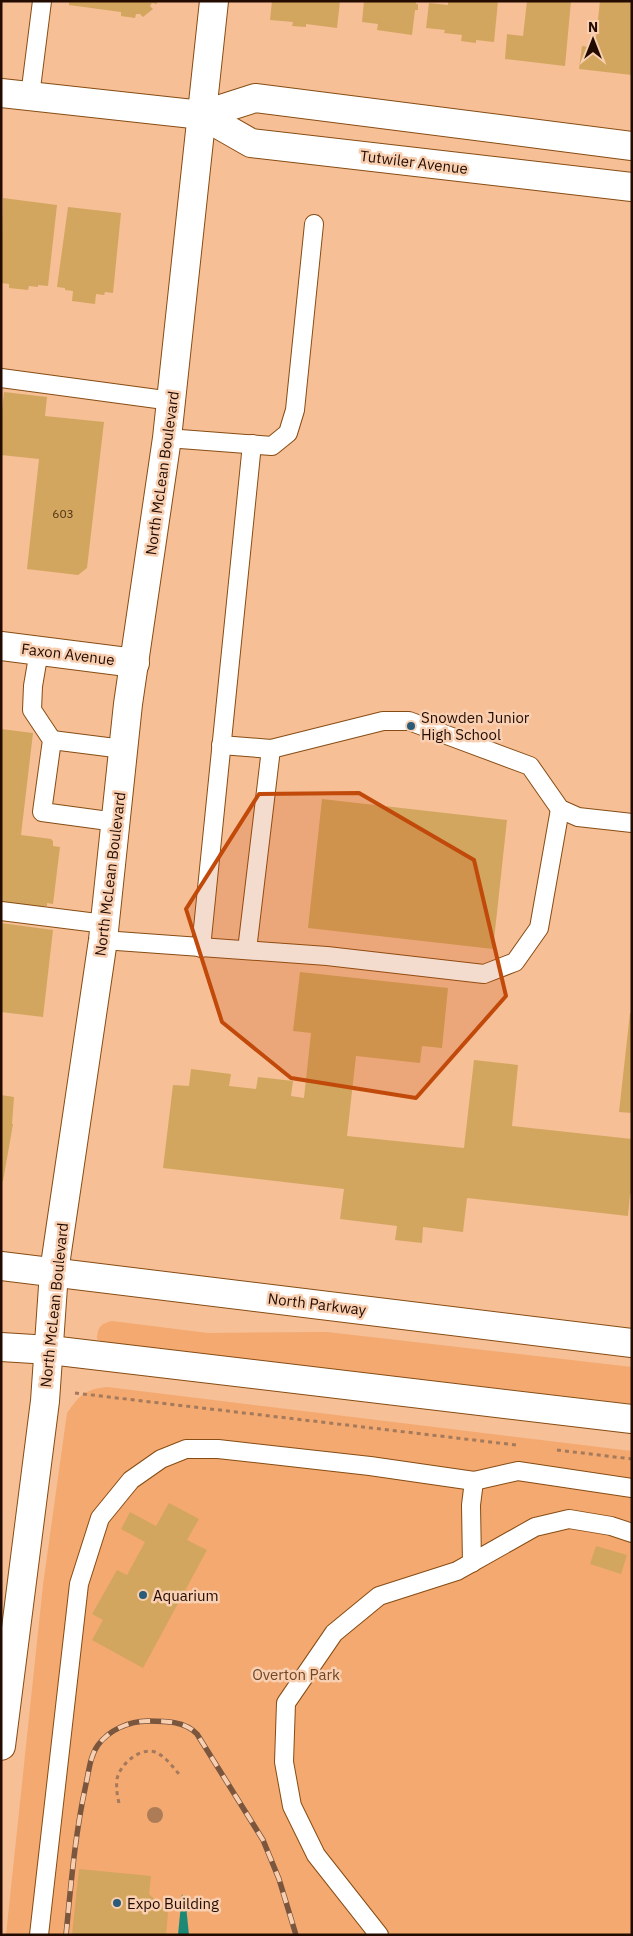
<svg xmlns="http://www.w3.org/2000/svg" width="633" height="1936" font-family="'IBM Plex Sans',sans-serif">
<rect width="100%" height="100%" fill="#f6bf96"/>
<g fill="#f3a970">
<path d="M 112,1321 L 208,1333 L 327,1332 L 632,1367 L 632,1404 L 103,1342 L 97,1339 C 98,1327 100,1324 112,1321 Z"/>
<path d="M 107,1387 L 632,1451 L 632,1935 L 6,1935 L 43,1585 L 67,1413 C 79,1396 85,1389 107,1387 Z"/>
</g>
<path fill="#1c8876" d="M 182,1894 L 186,1906 L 189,1935 L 178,1935 Z"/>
<g fill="#d2a65e">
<path d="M 69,1 L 157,1 L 157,4 L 152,3 L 150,6 L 153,9 L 143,17 L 140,14 L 136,14 L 135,18 L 121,16 L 121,12 L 69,5 Z"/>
<path d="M 272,1 L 340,1 L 337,28 L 306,24 L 306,27 L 292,26 L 293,22 L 270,20 Z"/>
<path d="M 364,1 L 416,1 L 416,4 L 418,4 L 418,10 L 415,10 L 412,35 L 377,30 L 378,24 L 362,22 Z"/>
<path d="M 448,1 L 498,1 L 494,42 L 476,40 L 476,43 L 461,41 L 462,35 L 444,33 L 445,30 L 426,28 L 429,3 L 448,5 Z"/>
<path d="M 527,1 L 571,1 L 565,66 L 505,59 L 507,34 L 523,36 Z"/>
<path d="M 600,1 L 632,1 L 632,75 L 579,69 L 582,46 L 595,48 Z"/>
<path d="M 3,198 L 57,205 L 48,286 L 38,285 L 38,287 L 29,286 L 28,290 L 9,288 L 9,284 L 1,283 Z"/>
<path d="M 68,207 L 121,213 L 113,293 L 105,292 L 104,295 L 96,294 L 95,304 L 72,301 L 73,291 L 65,290 L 65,288 L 57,287 Z"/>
<path d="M 4,392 L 47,397 L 45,416 L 104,422 L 87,568 L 78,575 L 27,569 L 39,459 L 1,455 L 1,419 Z"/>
<path d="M 1,729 L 33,733 L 21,835 L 51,839 L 53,841 L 53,846 L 60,847 L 53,904 L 47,903 L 47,906 L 17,908 L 18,904 L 1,902 Z"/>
<path d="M 322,799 L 507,820 L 493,949 L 308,928 Z"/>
<path d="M 1,923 L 53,930 L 43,1017 L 1,1012 Z"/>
<path d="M 300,972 L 448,988 L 442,1048 L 422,1046 L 420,1063 L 356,1056 L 347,1136 L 464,1148 L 474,1060 L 518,1065 L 512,1126 L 632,1139 L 632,1194 L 630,1194 L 628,1216 L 467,1198 L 463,1232 L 423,1227 L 422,1243 L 395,1240 L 397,1226 L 340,1219 L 344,1189 L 163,1168 L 173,1085 L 189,1086 L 191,1069 L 231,1074 L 229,1086 L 256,1089 L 258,1077 L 293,1081 L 291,1096 L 304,1098 L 311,1033 L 293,1031 Z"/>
<path d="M 630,1013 L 632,1013 L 632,1113 L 619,1112 Z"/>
<path d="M 1,1095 L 14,1097 L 12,1124 L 13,1124 L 3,1181 L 1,1181 Z"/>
<path d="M 169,1503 L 199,1519 L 187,1540 L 207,1550 L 143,1668 L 92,1640 L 103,1620 L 92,1614 L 117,1570 L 127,1575 L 145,1542 L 121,1529 L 130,1512 L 156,1526 Z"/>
<path d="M 596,1546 L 627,1555 L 621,1574 L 590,1564 Z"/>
<path d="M 79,1869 L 151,1876 L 149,1894 L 168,1913 L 166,1935 L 72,1935 Z"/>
</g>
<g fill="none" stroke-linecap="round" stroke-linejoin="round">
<g stroke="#874c13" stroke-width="20">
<g id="service">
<path d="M 30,96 L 42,1"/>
<path d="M 1,378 L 172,401"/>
<path d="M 167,438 L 272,446 L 288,433 L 295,410 L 314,224"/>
<path d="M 39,651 L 33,686 L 32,710 L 52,740 L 42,812 L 116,822"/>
<path d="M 52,740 L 123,749"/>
<path d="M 221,745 L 271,749 L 383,721 L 409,721 L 530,766 L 560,809 L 578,817 L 632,823"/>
<path d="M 1,911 L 105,924"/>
<path d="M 103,940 L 327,956 L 484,974 L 515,962 L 539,928 L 560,809"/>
<path d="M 201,948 L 252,444"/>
<path d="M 247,950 L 271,749"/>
<path d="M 472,1563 L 471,1505 L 474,1481"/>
<path d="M 39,1935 L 79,1584 L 100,1518 L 131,1480 L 161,1459 L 186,1449 L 218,1449 L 370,1466 L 474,1481 L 518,1471 L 632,1488"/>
<path d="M 379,1935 L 316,1855 L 292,1806 L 284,1762 L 286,1703 L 334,1633 L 379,1596 L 457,1571 L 535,1527 L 569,1519 L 611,1526 L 632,1533"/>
</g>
</g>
<g stroke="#874c13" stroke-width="30">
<g id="minor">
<path d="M 1,93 L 202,115 L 251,143 L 632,187"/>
<path d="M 202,115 L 255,98 L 632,146"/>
<path d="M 1,646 L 135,663"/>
</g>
</g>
<g stroke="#874c13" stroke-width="30">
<path id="secondary" d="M 1,1746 L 45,1401 L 54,1272 L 103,940 L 128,704 L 167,438 L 214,1"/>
</g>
<g stroke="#874c13" stroke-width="30">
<g id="primary">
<path d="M 1,1266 L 632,1343"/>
<path d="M 1,1347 L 50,1350 L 632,1419"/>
</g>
</g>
<g stroke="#a57a5c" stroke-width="3" stroke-dasharray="4 4" stroke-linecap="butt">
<path d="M 75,1393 L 516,1445"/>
<path d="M 557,1450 L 632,1459"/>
<path d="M 119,1803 C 117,1795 116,1787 117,1779 C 120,1764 140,1747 155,1752 C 165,1756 172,1766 179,1774"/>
</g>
<use href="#service" stroke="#fff" stroke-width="18"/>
<use href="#minor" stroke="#fff" stroke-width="28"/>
<use href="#secondary" stroke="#fff" stroke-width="28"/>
<use href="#primary" stroke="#fff" stroke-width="28"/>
<g stroke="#7a563e" stroke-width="5.5">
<path id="rail" d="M 66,1935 C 71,1884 75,1834 86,1784 C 89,1771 90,1756 98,1745 C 109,1730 129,1721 148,1721 C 165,1721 185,1721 197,1734 L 263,1840 L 279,1879 L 296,1935"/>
</g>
<use href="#rail" stroke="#f9cfb1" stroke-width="4" stroke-dasharray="11" stroke-linecap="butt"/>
</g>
<circle fill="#ad7c57" cx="155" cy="1815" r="8"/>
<path fill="#c1490a" fill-opacity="0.2" stroke="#c1490a" stroke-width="4" stroke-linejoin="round" d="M 359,793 L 474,860 L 506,996 L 416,1098 L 291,1078 L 222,1022 L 186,909 L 259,794 Z"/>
<g fill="#2a5b79" stroke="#f9cfb1" stroke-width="2">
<circle cx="411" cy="726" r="5"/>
<circle cx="143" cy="1595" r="5"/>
<circle cx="117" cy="1903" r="5"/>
</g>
<g text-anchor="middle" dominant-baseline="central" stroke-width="5" stroke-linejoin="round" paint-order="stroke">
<g font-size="12" fill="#4f3218">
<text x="63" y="513">603</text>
</g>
<g font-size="15" fill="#230b00" stroke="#f9cfb1">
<text transform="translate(414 162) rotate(7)">Tutwiler Avenue</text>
<text transform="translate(162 473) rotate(-82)">North McLean Boulevard</text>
<text transform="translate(68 654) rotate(7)">Faxon Avenue</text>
<text transform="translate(110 874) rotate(-83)">North McLean Boulevard</text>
<text transform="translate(317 1304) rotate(7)">North Parkway</text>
<text transform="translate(54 1305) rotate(-84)">North McLean Boulevard</text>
</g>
<g font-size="15" fill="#230b00" stroke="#f9cfb1" text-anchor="start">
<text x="421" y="717">Snowden Junior<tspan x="421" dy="17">High School</tspan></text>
<text x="153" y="1595">Aquarium</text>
<text x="127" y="1903">Expo Building</text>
</g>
<g font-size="15" fill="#714623" stroke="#f9cfb1">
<text x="296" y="1674">Overton Park</text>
</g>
</g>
<rect width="633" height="1936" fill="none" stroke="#230b00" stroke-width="5"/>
<g transform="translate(593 40)" stroke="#f9cfb1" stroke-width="4" paint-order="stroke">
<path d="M0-4L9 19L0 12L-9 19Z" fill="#230b00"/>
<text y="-8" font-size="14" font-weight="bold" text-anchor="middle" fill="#230b00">N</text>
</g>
</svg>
